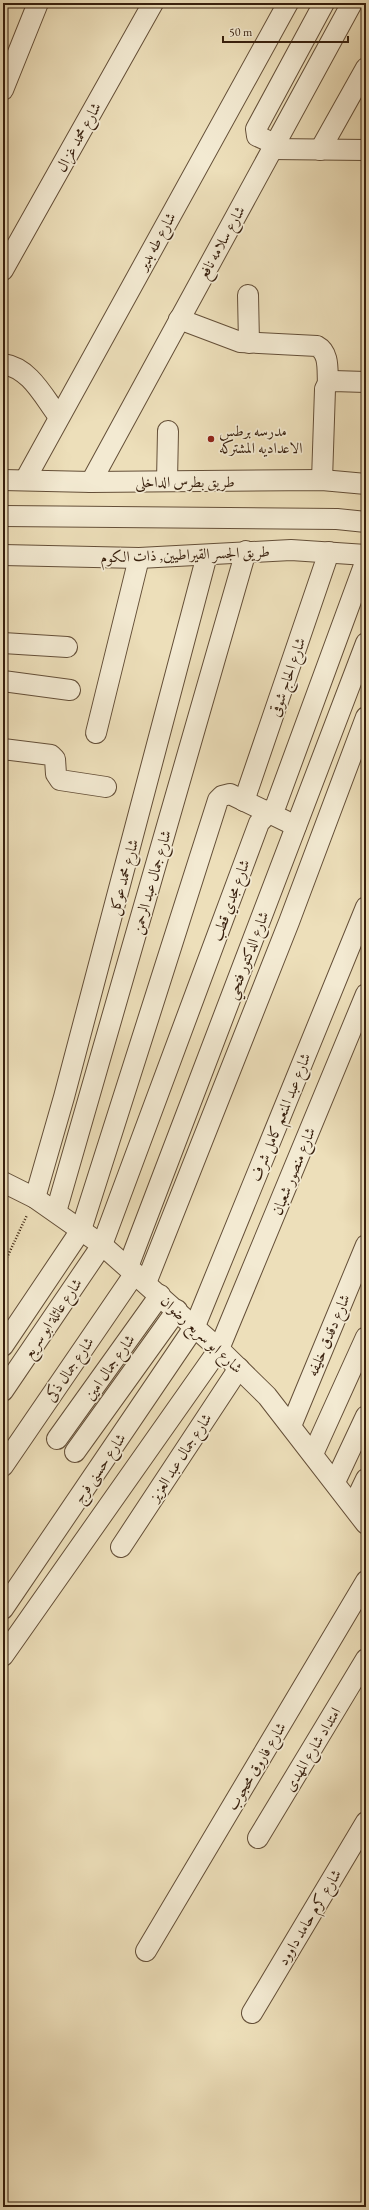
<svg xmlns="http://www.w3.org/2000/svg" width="369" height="2210" font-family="'EB Garamond',Amiri,serif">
<rect width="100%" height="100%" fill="#eddfba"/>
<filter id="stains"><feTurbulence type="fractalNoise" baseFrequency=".005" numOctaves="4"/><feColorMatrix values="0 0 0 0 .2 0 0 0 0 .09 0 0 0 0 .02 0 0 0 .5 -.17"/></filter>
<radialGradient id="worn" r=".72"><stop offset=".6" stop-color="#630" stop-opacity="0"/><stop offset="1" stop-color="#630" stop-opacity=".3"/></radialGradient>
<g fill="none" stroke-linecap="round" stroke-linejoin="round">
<g stroke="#644f38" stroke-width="22">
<g id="minor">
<path d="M 3,90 L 38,3"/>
<path d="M 275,144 L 257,136 L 256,129 L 324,3"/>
<path d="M 272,149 L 366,150"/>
<path d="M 320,150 L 366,68"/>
<path d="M 3,270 L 153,3"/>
<path d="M 248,295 L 249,343"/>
<path d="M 179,319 L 240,342 L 317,346 C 330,353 327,371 328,383"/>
<path d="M 3,364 C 30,368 43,396 59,417"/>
<path d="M 3,480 L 91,482 L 322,480 L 366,484"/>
<path d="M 25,480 L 288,3"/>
<path d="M 322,480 L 325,389 L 328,383 L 333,381 L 366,382"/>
<path d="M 167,481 L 168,431"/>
<path d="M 91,482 L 352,3"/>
<path d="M 3,516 L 337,519 L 366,522"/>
<path d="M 3,555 L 139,558 L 291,550 L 366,555"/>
<path d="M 3,643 L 67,647"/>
<path d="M 3,681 L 70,690"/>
<path d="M 96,733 L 139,558"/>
<path d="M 3,749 L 51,755 L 55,759 L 56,774 L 60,780 L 106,787"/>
<path d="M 244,801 L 329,552"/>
<path d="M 3,1182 L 35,1198 L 102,1245 L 219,1349 L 267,1396 L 366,1524"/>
<path d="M 35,1198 L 64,1097 L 207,555"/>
<path d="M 56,1212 L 246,551"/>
<path d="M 128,1267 L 366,643"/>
<path d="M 146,1283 L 289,922 L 366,717"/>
<path d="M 3,1346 L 81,1230 L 218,800 L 222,796 L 230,794 L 296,826"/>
<path d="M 3,1391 L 102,1245 L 259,823 L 276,805 L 366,560"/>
<path d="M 291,1426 L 366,1245"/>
<path d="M 57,1439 L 160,1295"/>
<path d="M 75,1452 L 177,1310"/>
<path d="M 313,1454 L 366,1337"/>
<path d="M 3,1466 L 135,1273"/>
<path d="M 335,1482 L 366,1416"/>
<path d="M 353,1506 L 366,1479"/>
<path d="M 121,1547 L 239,1368"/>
<path d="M 3,1609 L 195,1326 L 366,907"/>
<path d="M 3,1656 L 219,1349 L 366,994"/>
<path d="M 258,1838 L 366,1659"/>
<path d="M 146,1951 L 366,1581"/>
<path d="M 252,2013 L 366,1822"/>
</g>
</g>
<path stroke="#371f0d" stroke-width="2.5" stroke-dasharray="1 2" stroke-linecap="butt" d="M 3,1266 L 27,1215"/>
<use href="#minor" stroke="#f3ead2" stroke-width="20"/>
</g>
<circle fill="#8f2418" stroke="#f3ead2" stroke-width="1.5" cx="211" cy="439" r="4"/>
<g text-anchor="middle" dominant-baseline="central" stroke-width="3.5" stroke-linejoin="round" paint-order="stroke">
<g font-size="15" fill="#371f0d" stroke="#f3ead2">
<text transform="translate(78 137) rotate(-61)">شارع محمد غزال</text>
<text transform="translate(156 241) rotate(-61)">شارع طه بدير</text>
<text transform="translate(221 242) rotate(-61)">شارع سلامه نافع</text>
<text x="185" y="481">طريق بطرس الداخلى</text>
<text transform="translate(185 554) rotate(-2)">طريق الجسر القيراطيين, ذات الكوم</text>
<text transform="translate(287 677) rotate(-71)">شارع الحاج شوقى</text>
<text transform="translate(123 877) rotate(-75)">شارع محمد عوكل</text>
<text transform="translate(151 882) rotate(-74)">شارع جمال عبد الرحمن</text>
<text transform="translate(230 900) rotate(-70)">شارع مجدي قطب</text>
<text transform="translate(247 955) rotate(-69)">شارع الدكتور فتحي</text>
<text transform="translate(280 1117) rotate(-68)">شارع عبد المنعم كامل شرف</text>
<text transform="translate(293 1171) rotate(-68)">شارع منصور شعبان</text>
<text transform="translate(52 1318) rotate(-56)">شارع عائلة ابو سريع</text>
<text transform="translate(202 1334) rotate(43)">شارع ابو سريع رضوان</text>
<text transform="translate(328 1335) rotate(-67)">شارع دقدق خليفه</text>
<text transform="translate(109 1367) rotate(-55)">شارع جمال امين</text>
<text transform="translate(69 1369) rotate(-56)">شارع جمال ذكى</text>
<text transform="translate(180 1457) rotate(-57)">شارع جمال عبد العزيز</text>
<text transform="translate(99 1468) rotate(-56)">شارع حسنى فرج</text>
<text transform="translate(312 1749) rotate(-59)">امتداد شارع المهدى</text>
<text transform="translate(256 1766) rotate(-59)">شارع فاروق محجوب</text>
<text transform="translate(309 1917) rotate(-59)">شارع كرم حامد داوود</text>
</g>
<g font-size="15" fill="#371f0d" stroke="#f3ead2" text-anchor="start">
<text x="219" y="430">مدرسه برطس<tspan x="219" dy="17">الاعداديه المشتركه</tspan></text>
</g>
</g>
<rect width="369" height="2210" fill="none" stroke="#eddfba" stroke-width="16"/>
<rect x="4" y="4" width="361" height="2202" fill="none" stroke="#371f0d" stroke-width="2"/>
<rect x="8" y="8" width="353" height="2194" fill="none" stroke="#371f0d"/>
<path d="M223 36v6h125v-6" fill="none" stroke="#371f0d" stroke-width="2"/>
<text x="229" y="36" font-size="12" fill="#371f0d" stroke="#f3ead2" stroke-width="3" paint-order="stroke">50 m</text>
<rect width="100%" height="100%" filter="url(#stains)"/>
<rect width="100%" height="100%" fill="url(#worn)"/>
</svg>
